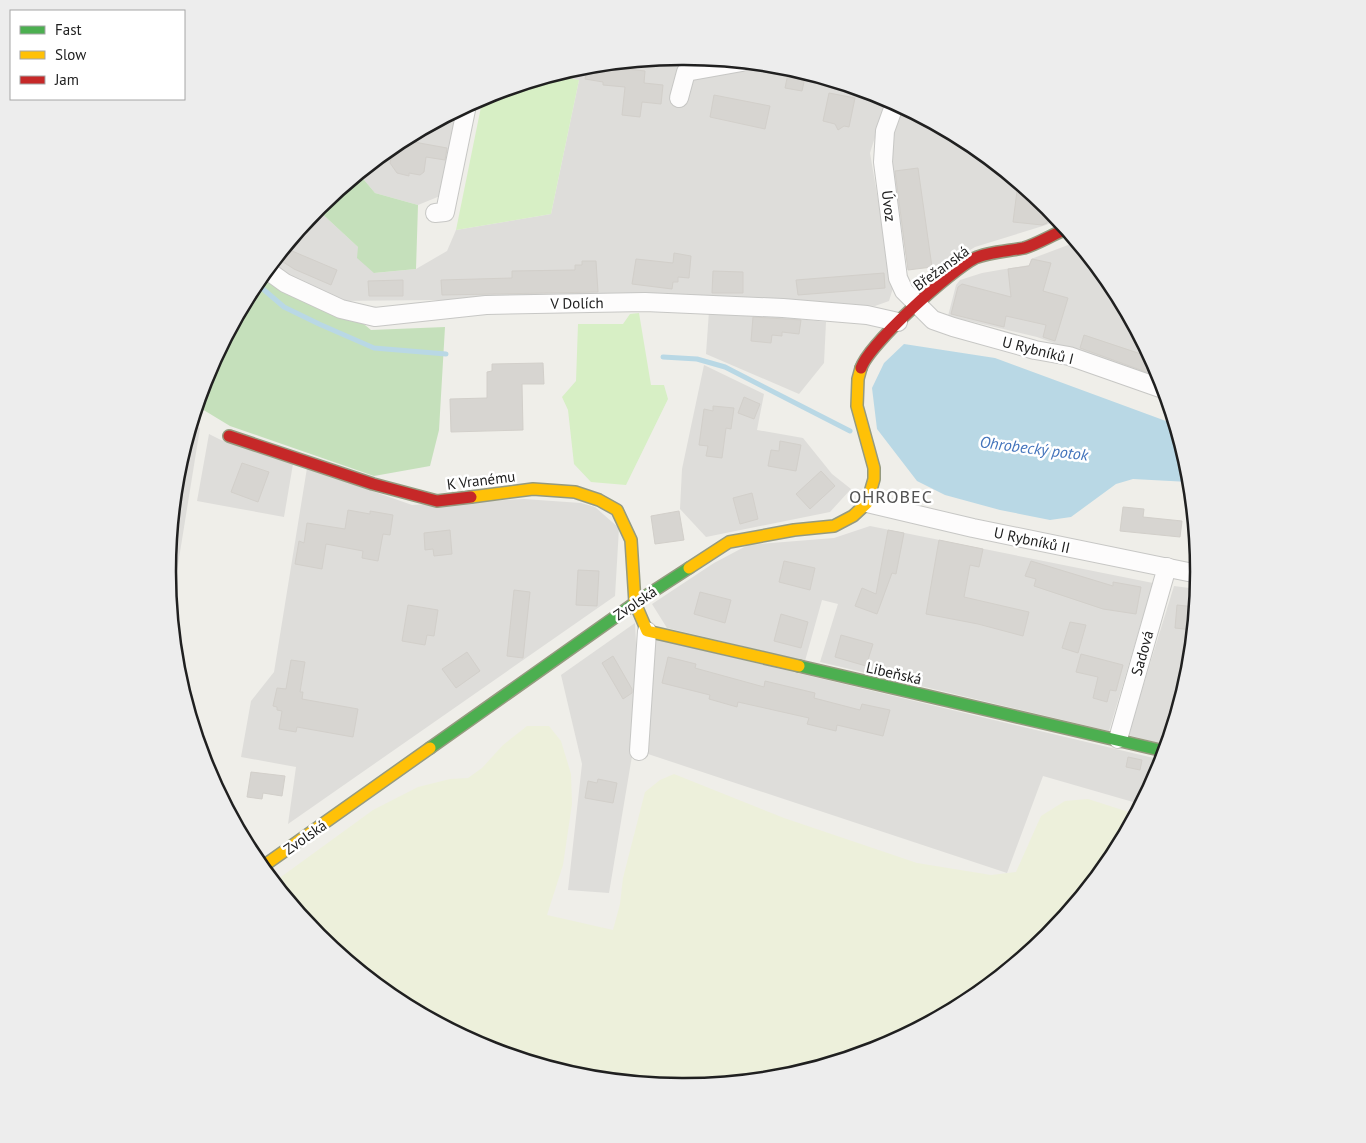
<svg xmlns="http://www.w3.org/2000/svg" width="1366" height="1143" font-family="'PT Sans',sans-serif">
<rect width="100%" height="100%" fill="#efeee9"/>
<g fill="#deddda">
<path d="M 683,56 L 784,66 L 880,96 L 887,99 L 870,153 L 893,288 L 889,301 L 875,306 L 731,297 L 336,301 L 271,266 L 317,209 L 358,247 L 375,273 L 416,269 L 447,251 L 456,230 L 551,214 L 579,80 L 553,75 L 583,66 Z"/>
<path d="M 903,108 L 969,143 L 1048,207 L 1058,220 L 1046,225 L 975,247 L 947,264 L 908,270 L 889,148 Z"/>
<path d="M 456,111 L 440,196 L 418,205 L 375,193 L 360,175 L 360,173 L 397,143 Z"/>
<path d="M 1076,242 L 1112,285 L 1159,375 L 1162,383 L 1037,337 L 948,316 L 956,285 L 960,280 L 982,273 L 1029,265 L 1031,259 Z"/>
<path d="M 709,311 L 753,314 L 826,322 L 824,363 L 799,394 L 706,354 Z"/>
<path d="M 704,365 L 764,394 L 757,430 L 803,438 L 832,474 L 851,489 L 830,512 L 706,537 L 680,509 L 682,469 Z"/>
<path d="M 192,423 L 200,428 L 171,608 L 168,571 L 178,471 Z"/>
<path d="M 209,434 L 221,440 L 293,464 L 284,517 L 197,501 Z"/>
<path d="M 307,468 L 412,505 L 524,499 L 581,503 L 595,507 L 619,528 L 615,596 L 288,824 L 296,767 L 241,757 L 251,701 L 274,672 Z"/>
<path d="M 870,526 L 1153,583 L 1109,731 L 820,662 L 838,604 L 822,600 L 805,661 L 667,628 L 652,604 L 714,563 L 748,545 L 834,538 Z"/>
<path d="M 1174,586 L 1197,589 L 1188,672 L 1166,745 L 1128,735 Z"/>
<path d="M 635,623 L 639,701 L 632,756 L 609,893 L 568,890 L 582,764 L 561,675 Z"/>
<path d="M 655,639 L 1162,760 L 1159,769 L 1140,804 L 1043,776 L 1007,873 L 648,754 Z"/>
</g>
<path fill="#edf0db" d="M 527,726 L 549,726 L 561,741 L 571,774 L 572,804 L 563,865 L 547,915 L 613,930 L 620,904 L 623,878 L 645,792 L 660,780 L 674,774 L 784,818 L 917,863 L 991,875 L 1016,872 L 1041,816 L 1065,801 L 1088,799 L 1135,814 L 1111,858 L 1047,936 L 969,1000 L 880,1048 L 783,1077 L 683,1087 L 582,1077 L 486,1047 L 397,1000 L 318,936 L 274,882 L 373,810 L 418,787 L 450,779 L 468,778 L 482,768 L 503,745 Z"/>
<g fill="#d7efc5">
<path d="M 553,75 L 579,80 L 551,214 L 456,230 L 483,97 Z"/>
<path d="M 639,313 L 651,385 L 664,385 L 668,399 L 626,485 L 591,482 L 574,464 L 568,410 L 562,397 L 576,381 L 578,324 L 623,324 L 630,314 Z"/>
</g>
<g fill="#c5e0bb">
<path d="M 360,173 L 360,175 L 375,193 L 418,205 L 416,269 L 374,273 L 357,258 L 358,247 L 317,209 Z"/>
<path d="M 271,266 L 336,301 L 371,330 L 445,327 L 439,430 L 430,466 L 374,476 L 230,426 L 197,406 L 207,374 L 255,285 Z"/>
</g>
<path fill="#b9d8e5" d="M 904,344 L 995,358 L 1174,424 L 1188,471 L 1189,482 L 1133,479 L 1116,484 L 1071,517 L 1050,520 L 1000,510 L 945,495 L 917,481 L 877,429 L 872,388 L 884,363 Z"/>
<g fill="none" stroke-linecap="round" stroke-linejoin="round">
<g stroke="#b9d8e5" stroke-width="5">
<path d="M 256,283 L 284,307 L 319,324 L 374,348 L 446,354"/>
<path d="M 663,357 L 697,359 L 725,367 L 850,431"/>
</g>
</g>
<g fill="#d7d5d1" stroke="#d2cfca">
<path d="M 601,64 L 601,66 L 645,71 L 644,83 L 663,85 L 661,104 L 642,102 L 640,117 L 622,115 L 625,87 L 603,85 L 603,82 L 585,79 L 588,66 Z"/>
<path d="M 789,69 L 806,73 L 802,91 L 785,88 Z"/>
<path d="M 829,93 L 855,98 L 849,127 L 844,126 L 838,130 L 835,124 L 823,121 Z"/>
<path d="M 714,95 L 770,106 L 765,129 L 710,117 Z"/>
<path d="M 403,140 L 447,148 L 445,160 L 426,157 L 424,172 L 420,175 L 409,173 L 409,176 L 397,173 L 390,163 L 394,145 Z"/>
<path d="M 918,168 L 932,267 L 908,270 L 895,171 Z"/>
<path d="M 1018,183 L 1049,209 L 1047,223 L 1042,225 L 1013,222 Z"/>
<path d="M 285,248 L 337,270 L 331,285 L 294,269 L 277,258 Z"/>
<path d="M 674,253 L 691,256 L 689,278 L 678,277 L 678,282 L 673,282 L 672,289 L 632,284 L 636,259 L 673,263 Z"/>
<path d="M 1032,259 L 1051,263 L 1043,291 L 1068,298 L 1055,341 L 1043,337 L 1046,325 L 1006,316 L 1004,327 L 951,314 L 958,287 L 962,284 L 1011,297 L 1008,269 L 1029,266 Z"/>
<path d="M 582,261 L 596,261 L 598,292 L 442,295 L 441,280 L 512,278 L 512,271 L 575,270 L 575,265 L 582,265 Z"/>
<path d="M 713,271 L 743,272 L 743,293 L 712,293 Z"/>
<path d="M 884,273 L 885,288 L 798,295 L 796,280 Z"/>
<path d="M 403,280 L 403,296 L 369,296 L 368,281 Z"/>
<path d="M 753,317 L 801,320 L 799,334 L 782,332 L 782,336 L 772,335 L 771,343 L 751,341 Z"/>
<path d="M 1084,335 L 1150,357 L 1160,377 L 1080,348 Z"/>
<path d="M 543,363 L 544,384 L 522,384 L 523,430 L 451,432 L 450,399 L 487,398 L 487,372 L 492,371 L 492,364 Z"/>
<path d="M 744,397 L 760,404 L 754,419 L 738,413 Z"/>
<path d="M 713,406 L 734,408 L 731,429 L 726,428 L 722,458 L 706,456 L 708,446 L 699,445 L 704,409 L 713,411 Z"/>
<path d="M 780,441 L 801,445 L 796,471 L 768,466 L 771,450 L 779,451 Z"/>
<path d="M 242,463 L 269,472 L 258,502 L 231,492 Z"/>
<path d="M 821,471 L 835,486 L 810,509 L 796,494 Z"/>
<path d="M 752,493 L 758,519 L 740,524 L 733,498 Z"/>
<path d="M 1123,507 L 1144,509 L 1143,517 L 1182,521 L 1180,537 L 1120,531 Z"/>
<path d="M 348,510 L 370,514 L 370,511 L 393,515 L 390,535 L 383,534 L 378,561 L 362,558 L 363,551 L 326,544 L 322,569 L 295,564 L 299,541 L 304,543 L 307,523 L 345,529 Z"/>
<path d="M 679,511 L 684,540 L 655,544 L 651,516 Z"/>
<path d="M 450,530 L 452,554 L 434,556 L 433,549 L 425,550 L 424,533 Z"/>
<path d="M 888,530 L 904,533 L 896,574 L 892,573 L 877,614 L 855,606 L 862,588 L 876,594 Z"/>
<path d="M 939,540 L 983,549 L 979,567 L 970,565 L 964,597 L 1029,612 L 1023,636 L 978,624 L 926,614 Z"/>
<path d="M 784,561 L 815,568 L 810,590 L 779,582 Z"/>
<path d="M 1031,561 L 1113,586 L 1113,582 L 1141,587 L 1136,614 L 1103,609 L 1034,586 L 1036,579 L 1025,576 Z"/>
<path d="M 578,570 L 599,571 L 597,606 L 576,605 Z"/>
<path d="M 514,590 L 530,592 L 523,658 L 507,656 Z"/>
<path d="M 700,592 L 731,600 L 725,623 L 694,614 Z"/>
<path d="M 408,605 L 438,610 L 434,636 L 427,635 L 425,645 L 402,641 Z"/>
<path d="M 1177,605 L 1195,607 L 1193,630 L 1175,628 Z"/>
<path d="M 781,614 L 808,622 L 801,648 L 774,641 Z"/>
<path d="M 1070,622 L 1086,625 L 1078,653 L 1062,648 Z"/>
<path d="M 841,635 L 873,644 L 866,666 L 835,657 Z"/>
<path d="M 467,652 L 480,671 L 456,688 L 442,669 Z"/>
<path d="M 1081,654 L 1123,665 L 1116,691 L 1110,690 L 1107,702 L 1093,698 L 1098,677 L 1076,672 Z"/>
<path d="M 613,656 L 632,689 L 632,693 L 623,699 L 602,663 Z"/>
<path d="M 668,657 L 696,664 L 695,668 L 764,687 L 765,681 L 815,693 L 814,698 L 860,710 L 862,704 L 890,710 L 883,736 L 837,725 L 836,731 L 807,724 L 809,718 L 738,702 L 737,707 L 709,699 L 710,695 L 662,683 Z"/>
<path d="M 291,660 L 305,662 L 300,692 L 303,692 L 302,699 L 358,709 L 353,737 L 297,727 L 296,732 L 279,729 L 282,711 L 277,710 L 277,707 L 273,706 L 277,688 L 286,689 Z"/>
<path d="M 1128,757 L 1142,760 L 1140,770 L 1126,767 Z"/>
<path d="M 251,772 L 285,776 L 282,796 L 263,793 L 262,799 L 247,797 Z"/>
<path d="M 598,779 L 617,783 L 613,803 L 585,798 L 588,781 L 597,783 Z"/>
</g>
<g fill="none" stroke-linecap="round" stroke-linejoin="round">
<g stroke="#c7c7c5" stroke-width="20">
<g id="street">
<path d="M 679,98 L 686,72 L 742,62"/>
<path d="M 895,103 L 885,131 L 883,162 L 898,278 L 904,291 L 933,320 L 953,327 L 1035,350 L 1069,356 L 1163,389"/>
<path d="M 435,213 L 445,212 L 467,105"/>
<path d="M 267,270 L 285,283 L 341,309 L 375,317 L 486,305 L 645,302 L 783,308 L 867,315 L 898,322"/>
<path d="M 867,503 L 973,528 L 1198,574"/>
<path d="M 1118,739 L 1167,567"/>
<path d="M 639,751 L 647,631"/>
</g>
</g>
<g stroke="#959a7f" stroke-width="14">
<g id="fast">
<path d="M 799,666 L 1164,751"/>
<path d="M 430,748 L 635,603 L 689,568"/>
</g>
</g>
<g stroke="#959a7f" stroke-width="14">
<g id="slow">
<path d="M 471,497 L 533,489 L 575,492 L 599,500 L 617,510 L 631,540 L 635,603 L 647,631 L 799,666"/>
<path d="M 689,568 L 729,542 L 794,530 L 834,526 L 853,516 L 867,503 L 874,479 L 874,468 L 857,406 L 858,379 L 861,368"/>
<path d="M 262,867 L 430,748"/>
</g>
</g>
<g stroke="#959a7f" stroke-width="14">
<g id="jam">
<path d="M 861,368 C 869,344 951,270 975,258 C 988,252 1009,251 1024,248 C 1037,244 1050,236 1062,231 L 1064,228"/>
<path d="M 229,436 L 373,484 L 437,501 L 471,497"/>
</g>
</g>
<use href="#street" stroke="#fdfcfc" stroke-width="18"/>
<use href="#fast" stroke="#4caf50" stroke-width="11"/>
<use href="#slow" stroke="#ffc107" stroke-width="11"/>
<use href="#jam" stroke="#c62828" stroke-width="11"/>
</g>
<g text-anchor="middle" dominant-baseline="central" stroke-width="5" stroke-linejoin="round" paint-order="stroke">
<g font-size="15" fill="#202020" stroke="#fff">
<text transform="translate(889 206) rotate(83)">Úvoz</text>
<text transform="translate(941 268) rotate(-36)">Břežanská</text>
<text transform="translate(577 303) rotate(-1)">V Dolích</text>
<text transform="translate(1038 350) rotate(14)">U Rybníků I</text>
<text transform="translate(481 480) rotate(-7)">K Vranému</text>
<text transform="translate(1032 540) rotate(12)">U Rybníků II</text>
<text transform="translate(635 603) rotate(-34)">Zvolská</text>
<text transform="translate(1142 653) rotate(-74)">Sadová</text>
<text transform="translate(894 673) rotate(13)">Libeňská</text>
<text transform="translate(305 837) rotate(-35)">Zvolská</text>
</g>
<g font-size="16" font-style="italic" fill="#4273bb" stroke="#fff">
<text transform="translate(1034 448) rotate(7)">Ohrobecký potok</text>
</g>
<g font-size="18" letter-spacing="1" fill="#535353" stroke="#fff">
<text x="891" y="496">OHROBEC</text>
</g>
</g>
<path d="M0 0H1366V1143H0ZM682 65H684A506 506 0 0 1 1190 571V572A506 506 0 0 1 684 1078H682A506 506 0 0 1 176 572V571A506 506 0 0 1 682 65Z" fill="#ededed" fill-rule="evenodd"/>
<path fill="none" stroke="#202020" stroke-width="2.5" d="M682 65H684A506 506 0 0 1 1190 571V572A506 506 0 0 1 684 1078H682A506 506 0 0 1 176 572V571A506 506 0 0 1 682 65Z"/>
<rect x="10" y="10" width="175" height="90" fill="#ffffff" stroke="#a6a6a6"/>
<rect x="20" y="26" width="25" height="8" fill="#4caf50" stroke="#a6a6a6"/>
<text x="55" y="35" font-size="15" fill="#202020">Fast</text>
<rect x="20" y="51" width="25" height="8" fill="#ffc107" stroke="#a6a6a6"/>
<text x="55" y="60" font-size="15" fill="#202020">Slow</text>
<rect x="20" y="76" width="25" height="8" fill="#c62828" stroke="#a6a6a6"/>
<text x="55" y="85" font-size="15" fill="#202020">Jam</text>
</svg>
